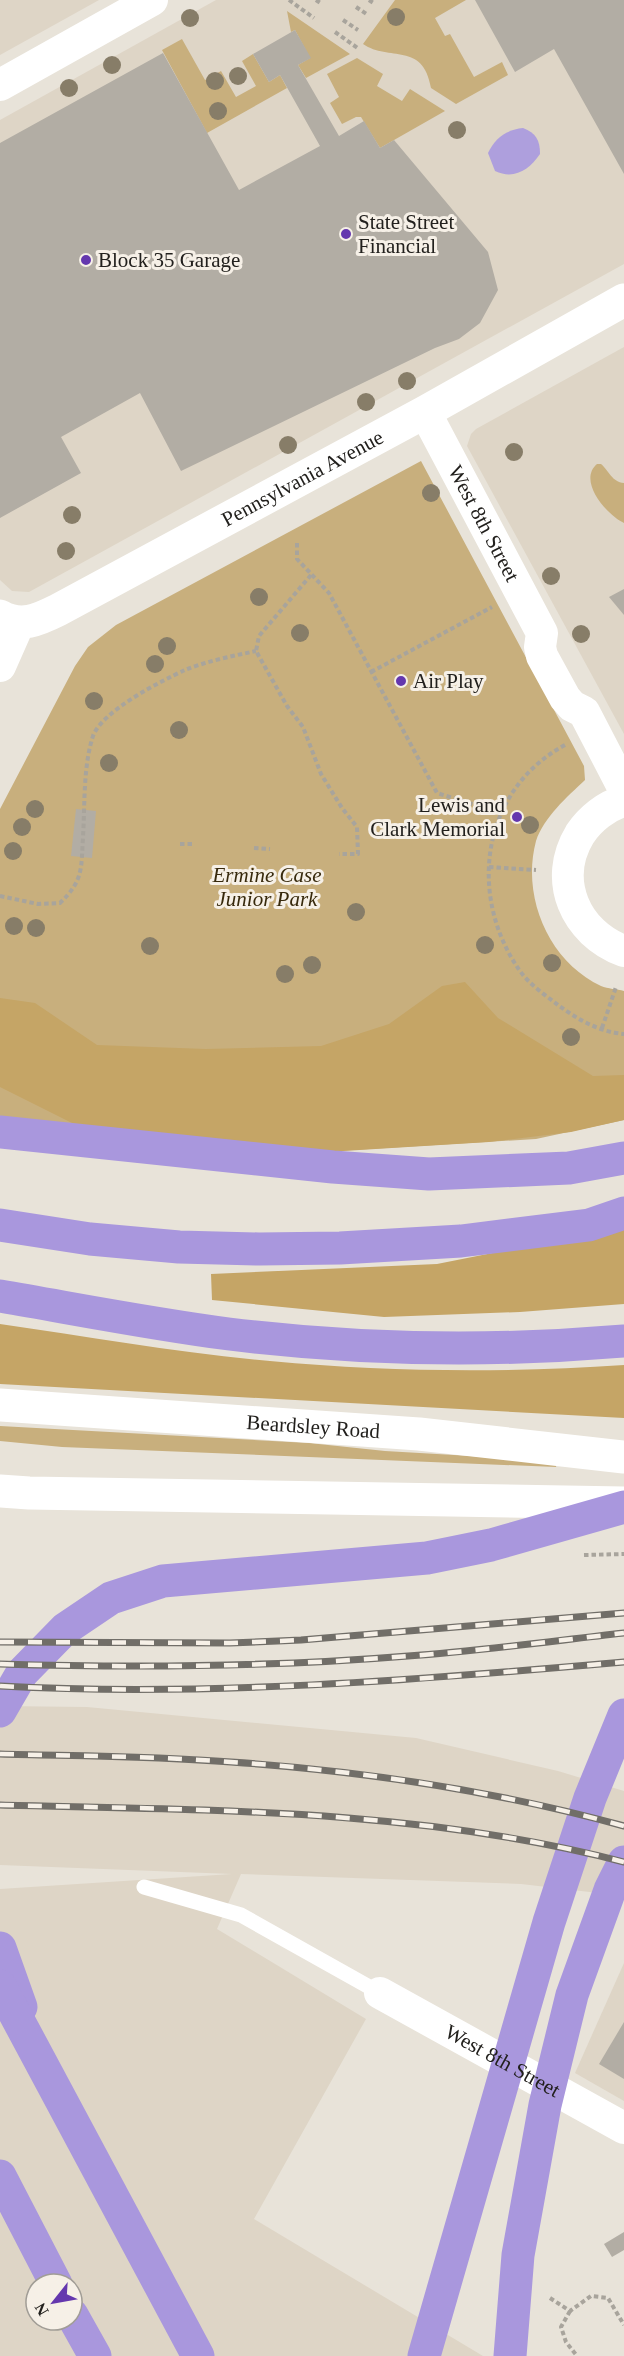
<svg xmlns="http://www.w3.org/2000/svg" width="624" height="2356" font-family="'Times New Roman',serif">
<rect width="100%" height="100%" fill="#e8e3d9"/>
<g fill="#ded5c6" fill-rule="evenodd">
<path d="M 0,0 L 99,0 L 0,55 Z"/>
<path d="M 216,0 L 624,0 L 624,264 L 29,592 L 12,591 L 0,580 L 0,120 Z"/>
<path d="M 624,347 L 624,734 L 467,446 L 471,434 L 476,429 Z"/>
<path d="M 0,1706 L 87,1707 L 416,1738 L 558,1771 L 624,1791 L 624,1896 L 521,1884 L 241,1874 L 217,1929 L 366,2019 L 254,2219 L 483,2356 L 0,2356 L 0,1889 L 232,1874 L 0,1865 ZM 36,2284 L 72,2284 L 72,2320 L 36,2320 Z"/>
<path d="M 624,1963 L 624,2101 L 575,2073 Z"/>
</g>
<g fill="#c8af7d">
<path d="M 395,0 L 466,0 L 435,18 L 445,36 L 450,34 L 474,77 L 502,62 L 508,75 L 456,104 L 431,88 C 423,41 389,62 363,44 Z"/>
<path d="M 287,11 L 350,54 L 306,78 L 298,65 L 310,58 L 295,30 L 291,32 Z"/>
<path d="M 182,39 L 205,80 L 221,71 L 236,97 L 256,86 L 242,61 L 253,54 L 269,82 L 280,75 L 287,88 L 207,133 L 162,50 Z"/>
<path d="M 357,58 L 383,74 L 377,86 L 402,101 L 410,89 L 445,111 L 380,148 L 361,117 L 356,117 L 342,124 L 330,103 L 339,97 L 327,74 Z"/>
<path d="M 421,461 L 584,766 L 585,780 C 567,797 544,817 536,841 C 521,897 549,962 601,986 C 608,989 617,989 624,991 L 624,1120 L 536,1139 L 140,1163 L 0,1129 L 0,809 L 75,666 L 88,647 L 116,625 Z"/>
<path d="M 597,464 L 601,464 C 609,471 612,482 624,483 L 624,523 C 607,515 577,481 597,464 Z"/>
<path d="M 0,1426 L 309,1443 L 385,1451 L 557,1461 L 556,1467 L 62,1447 L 0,1441 Z"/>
</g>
<g fill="#c5a566">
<path d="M 465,982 L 498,1018 L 593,1076 L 624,1075 L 624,1120 L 571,1132 L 489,1142 L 214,1159 L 94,1134 L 0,1087 L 0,998 L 35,1003 L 97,1045 L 206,1049 L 321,1046 L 389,1024 L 442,986 Z"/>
<path d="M 624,1227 L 624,1304 L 520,1312 L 384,1317 L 212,1300 L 211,1274 L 437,1264 Z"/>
<path d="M 0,1324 C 90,1337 179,1353 270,1361 C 388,1372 506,1373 624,1365 L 624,1418 L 0,1384 Z"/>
</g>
<path fill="#ae9fdd" d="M 523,128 C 536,133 540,140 540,154 C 529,170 514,180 495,171 L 488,153 C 495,138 506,130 523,128 Z"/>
<g fill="#b2ada4">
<path d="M 475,0 L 624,0 L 624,174 L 554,49 L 515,72 Z"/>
<path d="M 295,30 L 311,58 L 298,65 L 339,136 L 364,121 L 380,148 L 394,140 L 488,252 L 498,290 L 480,323 L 459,339 L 435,348 L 181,471 L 140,393 L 61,437 L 81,473 L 0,518 L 0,143 L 163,53 L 239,190 L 320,146 L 280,75 L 269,82 L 253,54 Z"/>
<path d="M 624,589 L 624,615 L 609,597 Z"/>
<path d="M 76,809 L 96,811 L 92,858 L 71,856 Z"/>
<path d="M 624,2022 L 624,2079 L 599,2064 Z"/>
<path d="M 624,2232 L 624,2250 L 612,2257 L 604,2244 Z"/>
</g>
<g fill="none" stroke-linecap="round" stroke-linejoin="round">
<g stroke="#a8a49c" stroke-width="4" stroke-dasharray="4.5 3" stroke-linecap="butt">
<path d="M 289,0 L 314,18"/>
<path d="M 316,0 L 322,4"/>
<path d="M 369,0 L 375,4"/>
<path d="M 356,7 L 368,15"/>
<path d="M 343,20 L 358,30"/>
<path d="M 335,32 L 359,49"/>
<path d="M 297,543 L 297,559 L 329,593 L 437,793 L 501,813"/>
<path d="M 311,575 L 259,636 L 256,651 L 287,706 L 303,727 L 321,774 L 342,808 L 357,827 L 358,854 L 339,854"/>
<path d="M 371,672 L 492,607"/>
<path d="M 565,745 C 481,790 467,896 520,971 C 529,984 545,995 558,1005 C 577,1019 599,1032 624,1034"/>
<path d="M 180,844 L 195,844"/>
<path d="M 254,848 L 270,849"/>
<path d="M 489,867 L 536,870"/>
<path d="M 0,896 L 38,904 L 60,903 C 84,880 81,868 83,837 C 85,804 83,767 93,736 C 102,711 161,681 185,670 C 207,661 233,656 256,651"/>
<path d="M 602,1028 L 616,987"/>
<path d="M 584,1555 L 624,1554"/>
<path d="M 550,2298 L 570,2311 L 591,2296 L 608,2298 L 624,2325"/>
<path d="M 570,2311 L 561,2327 L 566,2342 L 577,2356"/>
</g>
<path stroke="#fff" stroke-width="15" d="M 144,1887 L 241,1915 L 380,1993"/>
<g stroke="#fff" stroke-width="32">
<path d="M 0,85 L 152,0"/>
<path id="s1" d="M 425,412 L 542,633 L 540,647 L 542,656 L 565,698 L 572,706 L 584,712 L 624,789"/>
<path d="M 0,666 L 19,623"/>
<path d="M 624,801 C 606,806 590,819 580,834 C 552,880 575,933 624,951"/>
<path id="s2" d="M 380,1993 L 624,2128"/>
</g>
<g stroke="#fff" stroke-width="33">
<path id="s3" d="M 0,616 C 21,628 38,620 58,610 L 425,412 L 624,300"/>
<path id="s4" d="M 0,1405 L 419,1434 L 624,1457"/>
<path d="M 0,1491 L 29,1493 L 624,1503"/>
</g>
<g stroke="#a997dd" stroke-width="33">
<path d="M 0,1132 L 333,1167 L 429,1174 L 569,1168 L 624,1158"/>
<path d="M 0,1225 L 90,1239 L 179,1247 L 259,1249 L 340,1248 L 461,1241 L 589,1225 L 624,1213"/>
<path d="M 0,1296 C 76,1309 152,1324 229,1334 C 359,1350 494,1352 624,1341"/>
<path d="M 0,1711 L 22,1673 L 65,1629 L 111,1598 L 163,1581 L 427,1558 L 491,1545 L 624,1507"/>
<path d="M 0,1948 L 21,2007"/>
<path d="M 0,1986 L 198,2356"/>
<path d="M 0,2176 L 56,2284"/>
<path d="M 72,2315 L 95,2356"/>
<path d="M 424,2356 L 549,1922 L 590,1798 L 624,1715"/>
<path d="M 510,2356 L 518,2255 L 545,2105 L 572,1995 L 610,1890 L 624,1862"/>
</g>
<g stroke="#716e68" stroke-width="7">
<g id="rail">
<path d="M 0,1642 L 230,1643 L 301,1640 L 624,1613"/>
<path d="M 0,1664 C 136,1668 272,1667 408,1656 C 480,1651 552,1641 624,1633"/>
<path d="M 0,1686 C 208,1697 416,1680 624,1662"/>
<path d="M 0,1754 C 77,1756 154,1756 231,1762 C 364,1771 496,1791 624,1826"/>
<path d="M 0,1805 C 208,1810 421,1809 624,1862"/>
</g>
</g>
<use href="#rail" stroke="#f6f0e7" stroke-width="4.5" stroke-dasharray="14" stroke-linecap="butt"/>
</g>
<g fill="#877d68">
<circle cx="396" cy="17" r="9"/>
<circle cx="190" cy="18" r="9"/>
<circle cx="112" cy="65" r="9"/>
<circle cx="238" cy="76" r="9"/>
<circle cx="215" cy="81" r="9"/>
<circle cx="69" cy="88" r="9"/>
<circle cx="218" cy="111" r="9"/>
<circle cx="457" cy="130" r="9"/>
<circle cx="407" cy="381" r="9"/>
<circle cx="366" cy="402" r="9"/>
<circle cx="288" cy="445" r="9"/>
<circle cx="514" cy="452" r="9"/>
<circle cx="431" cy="493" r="9"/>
<circle cx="72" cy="515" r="9"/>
<circle cx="66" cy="551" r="9"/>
<circle cx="551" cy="576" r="9"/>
<circle cx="259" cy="597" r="9"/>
<circle cx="300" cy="633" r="9"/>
<circle cx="581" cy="634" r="9"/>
<circle cx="167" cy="646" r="9"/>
<circle cx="155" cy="664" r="9"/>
<circle cx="94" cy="701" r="9"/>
<circle cx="179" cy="730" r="9"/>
<circle cx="109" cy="763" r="9"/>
<circle cx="35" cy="809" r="9"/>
<circle cx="530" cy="825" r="9"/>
<circle cx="22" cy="827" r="9"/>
<circle cx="13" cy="851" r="9"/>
<circle cx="356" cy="912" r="9"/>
<circle cx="14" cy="926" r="9"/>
<circle cx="36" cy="928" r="9"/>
<circle cx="485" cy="945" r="9"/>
<circle cx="150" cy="946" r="9"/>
<circle cx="552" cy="963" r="9"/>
<circle cx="312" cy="965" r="9"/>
<circle cx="285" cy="974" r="9"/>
<circle cx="571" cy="1037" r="9"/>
</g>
<g fill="#6437ae" stroke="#f6f0e7" stroke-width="2">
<circle cx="346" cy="234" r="6"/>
<circle cx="86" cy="260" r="6"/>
<circle cx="401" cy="681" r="6"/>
<circle cx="517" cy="817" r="6"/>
</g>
<g text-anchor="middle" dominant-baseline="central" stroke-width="6" stroke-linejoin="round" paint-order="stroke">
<g font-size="21" fill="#22201d" stroke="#f6f0e7" text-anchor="start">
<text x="358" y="222">State Street<tspan x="358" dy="24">Financial</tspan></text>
<text x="98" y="260">Block 35 Garage</text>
<text x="413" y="681">Air Play</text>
<text x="505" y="805" text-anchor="end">Lewis and<tspan x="505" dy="24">Clark Memorial</tspan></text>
</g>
<g font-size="21" fill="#22201d" stroke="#f6f0e7">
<text stroke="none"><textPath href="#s3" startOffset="339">Pennsylvania Avenue</textPath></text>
<text stroke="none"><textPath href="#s1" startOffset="126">West 8th Street</textPath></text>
<text stroke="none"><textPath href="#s4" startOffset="314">Beardsley Road</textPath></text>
<text stroke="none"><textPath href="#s2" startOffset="140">West 8th Street</textPath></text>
</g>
<g font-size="21" font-style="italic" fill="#37290c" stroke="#f6f0e7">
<text x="267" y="875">Ermine Case<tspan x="267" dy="24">Junior Park</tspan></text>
</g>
</g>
<g transform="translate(54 2302) rotate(239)"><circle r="28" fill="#f6f0e7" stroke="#a19d96" stroke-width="1.5"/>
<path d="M0-4.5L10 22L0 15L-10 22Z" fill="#6437ae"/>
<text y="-9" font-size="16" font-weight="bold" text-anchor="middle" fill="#22201d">N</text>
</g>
</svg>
